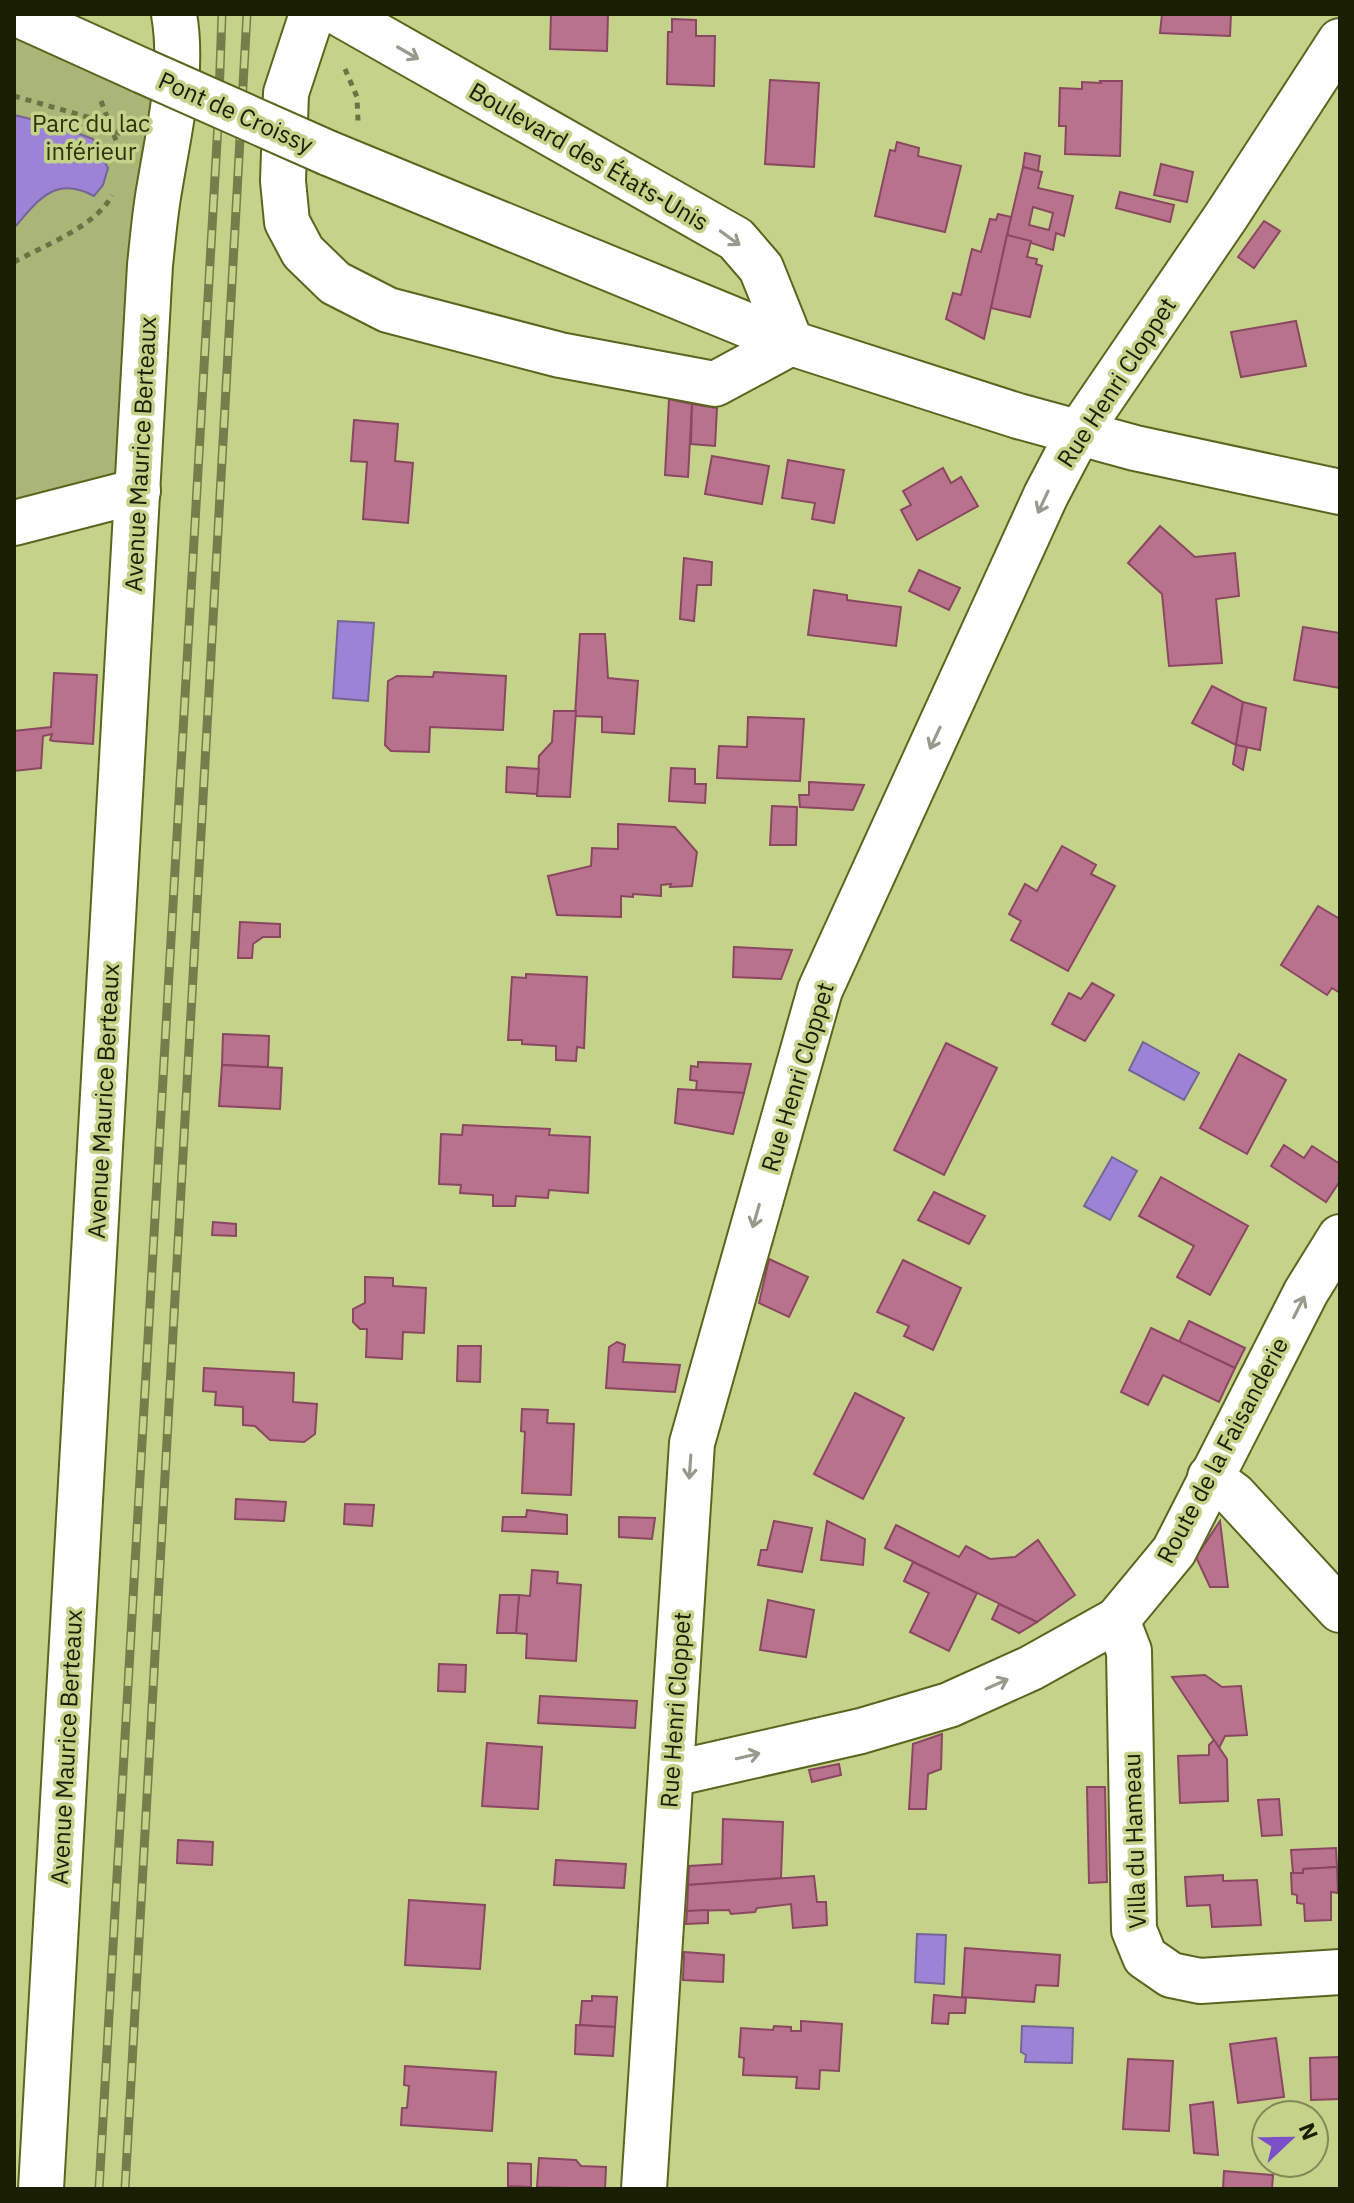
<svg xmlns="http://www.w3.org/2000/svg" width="1354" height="2203" font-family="'IBM Plex Sans',sans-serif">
<rect width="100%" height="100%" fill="#c5d28a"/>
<path fill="#aab578" d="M 14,14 L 176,86 L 138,491 L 14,522 Z"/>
<g fill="#9c83d5" stroke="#756596" stroke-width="2">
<path d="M 14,115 L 56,125 L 93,139 L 108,168 L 103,185 L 94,196 C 55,175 38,200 14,228 Z"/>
<path d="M 338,621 L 374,623 L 368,701 L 333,698 Z"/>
<path d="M 1143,1042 L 1199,1073 L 1184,1100 L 1129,1070 Z"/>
<path d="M 1112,1157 L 1137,1171 L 1110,1220 L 1084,1206 Z"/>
<path d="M 917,1934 L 946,1935 L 944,1984 L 915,1982 Z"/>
<path d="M 1022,2026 L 1073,2028 L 1072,2063 L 1025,2062 L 1026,2055 L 1021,2052 Z"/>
</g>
<g fill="#b9728c" stroke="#8a4761" stroke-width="2" fill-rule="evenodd">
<path d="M 551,14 L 608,14 L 607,51 L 550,49 Z"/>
<path d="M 1162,14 L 1231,14 L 1230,36 L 1160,33 Z"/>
<path d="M 672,19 L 696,20 L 696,36 L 715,36 L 714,86 L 667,84 L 668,32 L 672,32 Z"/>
<path d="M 770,80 L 819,83 L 814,167 L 765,164 Z"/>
<path d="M 1100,81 L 1122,81 L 1120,156 L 1065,154 L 1066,126 L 1059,126 L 1060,88 L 1082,89 L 1082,82 L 1101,83 Z"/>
<path d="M 897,142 L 919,148 L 918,156 L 961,166 L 945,232 L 875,216 L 890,150 L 895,151 Z"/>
<path d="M 1025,153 L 1040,156 L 1038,171 L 1023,167 Z"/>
<path d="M 1161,164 L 1193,172 L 1187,202 L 1154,195 Z"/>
<path d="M 1023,167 L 1042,172 L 1038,188 L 1073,196 L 1064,236 L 1056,233 L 1053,250 L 1007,235 ZM 1033,207 L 1053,213 L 1049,230 L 1029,225 Z"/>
<path d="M 1120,192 L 1174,205 L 1170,222 L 1116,208 Z"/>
<path d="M 998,214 L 1011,217 L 984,339 L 946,319 L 953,293 L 961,295 L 972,249 L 981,252 L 990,219 L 996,220 Z"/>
<path d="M 1264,221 L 1280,231 L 1254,268 L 1238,257 Z"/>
<path d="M 1007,235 L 1031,241 L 1027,257 L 1037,259 L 1036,264 L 1042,266 L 1030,317 L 991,308 Z"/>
<path d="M 1296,321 L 1306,366 L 1241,377 L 1231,332 Z"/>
<path d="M 669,399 L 692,404 L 688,477 L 665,475 Z"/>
<path d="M 692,404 L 717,408 L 715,446 L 691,444 Z"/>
<path d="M 354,420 L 398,424 L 395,461 L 413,463 L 408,523 L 363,519 L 367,462 L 351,461 Z"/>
<path d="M 712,456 L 769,466 L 762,504 L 705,494 Z"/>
<path d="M 788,460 L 844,470 L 834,523 L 812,519 L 815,503 L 782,498 Z"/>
<path d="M 943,468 L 951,483 L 961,477 L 978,506 L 917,540 L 901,510 L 911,505 L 903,491 Z"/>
<path d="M 1160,526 L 1195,557 L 1235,553 L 1239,596 L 1216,599 L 1222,663 L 1169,666 L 1162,594 L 1128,563 Z"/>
<path d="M 684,558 L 712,562 L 711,585 L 697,585 L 694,621 L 680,619 Z"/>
<path d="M 919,570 L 960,588 L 949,610 L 909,591 Z"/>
<path d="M 814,590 L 847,595 L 847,600 L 901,607 L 896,646 L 808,635 Z"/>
<path d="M 1303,627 L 1340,633 L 1340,688 L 1294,680 Z"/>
<path d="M 580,634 L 605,634 L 608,678 L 638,681 L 634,734 L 602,732 L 602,717 L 575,716 Z"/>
<path d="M 434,672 L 506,676 L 503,730 L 430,727 L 429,752 L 391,751 L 385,745 L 388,681 L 397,676 L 433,677 Z"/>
<path d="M 54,673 L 97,675 L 93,744 L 53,741 L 50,740 L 52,734 L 43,736 L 41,768 L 14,771 L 14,731 L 51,727 Z"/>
<path d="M 1212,686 L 1243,702 L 1236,745 L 1192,723 Z"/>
<path d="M 1243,702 L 1266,708 L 1260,750 L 1236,745 Z"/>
<path d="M 554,711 L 576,711 L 570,797 L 537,796 L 539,756 L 552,742 Z"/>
<path d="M 748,717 L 804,719 L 800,781 L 717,778 L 719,746 L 747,747 Z"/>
<path d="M 1236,745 L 1247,747 L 1243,770 L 1233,764 Z"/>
<path d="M 507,767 L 539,769 L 537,794 L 506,792 Z"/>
<path d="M 671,768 L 695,769 L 695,784 L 706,784 L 705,803 L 669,801 Z"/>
<path d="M 809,782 L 864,785 L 853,810 L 800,807 L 799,795 L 809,795 Z"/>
<path d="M 772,806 L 797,807 L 796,845 L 770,845 Z"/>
<path d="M 618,824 L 675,827 L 697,852 L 692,886 L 670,887 L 671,884 L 661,885 L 661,896 L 633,894 L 633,897 L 621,896 L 621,917 L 557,915 L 548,876 L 591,866 L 592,848 L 618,849 Z"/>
<path d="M 1062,846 L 1096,865 L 1091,874 L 1115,886 L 1068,971 L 1011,940 L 1021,921 L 1009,914 L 1025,884 L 1037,891 Z"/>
<path d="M 1318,906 L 1340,919 L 1340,993 L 1332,988 L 1327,995 L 1281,965 Z"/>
<path d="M 240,922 L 280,924 L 280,937 L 263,937 L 253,944 L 252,958 L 238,958 Z"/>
<path d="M 734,947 L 792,950 L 781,979 L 733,977 Z"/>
<path d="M 526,974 L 587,977 L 584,1048 L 577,1047 L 576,1061 L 556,1060 L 556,1046 L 522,1044 L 522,1040 L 508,1040 L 512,977 L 526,978 Z"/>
<path d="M 1092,983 L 1114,995 L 1085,1041 L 1052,1024 L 1069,993 L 1081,999 Z"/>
<path d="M 223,1034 L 269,1036 L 268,1067 L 222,1065 Z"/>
<path d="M 946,1043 L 997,1068 L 944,1175 L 894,1150 Z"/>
<path d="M 1239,1054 L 1286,1080 L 1247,1154 L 1200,1128 Z"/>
<path d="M 698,1062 L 751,1064 L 744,1093 L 696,1090 L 697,1081 L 690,1080 L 691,1066 L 698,1067 Z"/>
<path d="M 222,1065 L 282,1068 L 280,1109 L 219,1106 Z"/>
<path d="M 678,1089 L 744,1093 L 733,1134 L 675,1123 Z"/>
<path d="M 463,1125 L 550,1129 L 549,1135 L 590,1137 L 588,1193 L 549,1190 L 548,1198 L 516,1196 L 515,1206 L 493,1206 L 493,1195 L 460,1193 L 461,1185 L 439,1184 L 441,1134 L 462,1135 Z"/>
<path d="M 1284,1145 L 1304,1158 L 1312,1146 L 1340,1164 L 1340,1181 L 1326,1202 L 1271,1166 Z"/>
<path d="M 1161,1177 L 1248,1226 L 1210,1295 L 1177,1277 L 1194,1246 L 1139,1216 Z"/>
<path d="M 934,1192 L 985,1216 L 969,1244 L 918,1220 Z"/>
<path d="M 213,1222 L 236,1224 L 236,1236 L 212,1235 Z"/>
<path d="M 769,1259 L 808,1277 L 789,1317 L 759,1303 Z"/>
<path d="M 903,1260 L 961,1288 L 933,1350 L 904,1336 L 909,1326 L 877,1312 Z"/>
<path d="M 365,1277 L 393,1278 L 393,1286 L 426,1288 L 424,1333 L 403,1332 L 402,1359 L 366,1357 L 367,1329 L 360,1329 L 353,1322 L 353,1309 L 365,1303 Z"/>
<path d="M 1189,1321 L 1245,1348 L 1235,1368 L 1179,1342 Z"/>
<path d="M 1151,1328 L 1235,1368 L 1219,1402 L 1163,1375 L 1148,1405 L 1121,1392 Z"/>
<path d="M 617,1342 L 625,1345 L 623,1362 L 680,1365 L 675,1392 L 606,1388 L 609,1347 Z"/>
<path d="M 458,1346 L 481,1346 L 480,1382 L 457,1381 Z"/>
<path d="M 204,1368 L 294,1373 L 293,1402 L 317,1404 L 315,1434 L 304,1442 L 270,1440 L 255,1426 L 243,1425 L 243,1407 L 215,1405 L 216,1392 L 203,1391 Z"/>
<path d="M 855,1393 L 904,1418 L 863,1499 L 814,1474 Z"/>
<path d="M 522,1409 L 548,1410 L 547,1423 L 574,1424 L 571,1495 L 522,1493 L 525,1432 L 521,1431 Z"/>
<path d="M 236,1499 L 286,1502 L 284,1521 L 235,1519 Z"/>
<path d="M 345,1504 L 374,1505 L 372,1526 L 344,1524 Z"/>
<path d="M 527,1510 L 567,1515 L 567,1534 L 502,1531 L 503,1517 L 526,1517 Z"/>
<path d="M 619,1517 L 655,1518 L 652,1539 L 619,1537 Z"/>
<path d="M 774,1521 L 812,1528 L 802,1572 L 758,1565 L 761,1550 L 767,1550 Z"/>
<path d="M 827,1521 L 865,1539 L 863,1565 L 821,1560 Z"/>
<path d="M 1220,1521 L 1228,1587 L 1210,1587 L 1196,1557 Z"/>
<path d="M 896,1525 L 959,1557 L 966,1546 L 990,1559 L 1015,1557 L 1038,1540 L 1075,1595 L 1037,1622 L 885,1548 Z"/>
<path d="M 913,1562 L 977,1593 L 949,1651 L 910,1632 L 929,1593 L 904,1581 Z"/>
<path d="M 532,1570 L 558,1572 L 557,1583 L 581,1585 L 576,1661 L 526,1658 L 527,1634 L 516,1633 L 519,1595 L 530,1596 Z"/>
<path d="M 500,1595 L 519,1595 L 516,1633 L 497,1633 Z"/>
<path d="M 768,1600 L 814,1610 L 806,1657 L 760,1650 Z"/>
<path d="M 999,1604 L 1037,1622 L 1019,1633 L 992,1619 Z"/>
<path d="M 439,1664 L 466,1665 L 465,1692 L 438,1691 Z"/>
<path d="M 1205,1675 L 1222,1687 L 1241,1686 L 1247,1735 L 1225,1736 L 1219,1748 L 1172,1677 Z"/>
<path d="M 540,1696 L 637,1701 L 635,1728 L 538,1723 Z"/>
<path d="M 942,1734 L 941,1769 L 928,1774 L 926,1809 L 909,1809 L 913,1744 Z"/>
<path d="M 1214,1740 L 1227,1759 L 1228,1801 L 1180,1803 L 1178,1756 L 1209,1755 L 1209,1745 Z"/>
<path d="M 487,1743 L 542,1747 L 538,1809 L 482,1806 Z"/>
<path d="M 839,1764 L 841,1775 L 812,1782 L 809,1770 Z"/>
<path d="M 1087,1787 L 1105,1787 L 1107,1882 L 1089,1883 Z"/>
<path d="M 1279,1799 L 1282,1835 L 1262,1836 L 1258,1800 Z"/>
<path d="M 723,1819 L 783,1822 L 781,1878 L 688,1885 L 689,1866 L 722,1864 Z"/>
<path d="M 178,1840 L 213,1842 L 212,1865 L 177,1863 Z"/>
<path d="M 1336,1848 L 1337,1867 L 1303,1869 L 1303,1873 L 1293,1873 L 1291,1850 Z"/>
<path d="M 556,1860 L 626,1864 L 624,1888 L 554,1885 Z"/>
<path d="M 1337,1867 L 1338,1893 L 1331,1892 L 1331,1920 L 1305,1921 L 1304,1904 L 1297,1903 L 1297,1895 L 1292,1894 L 1291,1873 L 1303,1873 L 1303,1869 Z"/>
<path d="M 1223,1875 L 1223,1881 L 1257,1880 L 1261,1925 L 1212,1927 L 1210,1905 L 1187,1906 L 1185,1877 Z"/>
<path d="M 814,1876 L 817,1902 L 826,1902 L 827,1925 L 793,1928 L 791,1904 L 757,1908 L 755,1912 L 731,1914 L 729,1910 L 687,1911 L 688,1885 Z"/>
<path d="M 409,1900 L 485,1905 L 480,1969 L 405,1965 Z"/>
<path d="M 708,1910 L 708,1923 L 686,1924 L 687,1911 Z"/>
<path d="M 965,1948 L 1060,1955 L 1058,1986 L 1036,1985 L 1034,2002 L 962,1997 Z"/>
<path d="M 684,1952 L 724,1955 L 723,1982 L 683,1980 Z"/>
<path d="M 934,1995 L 966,1998 L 965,2013 L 949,2013 L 948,2024 L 932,2023 Z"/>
<path d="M 592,1996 L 617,1997 L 615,2027 L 580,2025 L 582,2001 L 592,2001 Z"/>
<path d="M 801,2021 L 842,2024 L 839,2071 L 820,2070 L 819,2089 L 796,2088 L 797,2077 L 743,2075 L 744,2058 L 739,2057 L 741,2028 L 773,2030 L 774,2026 L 791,2027 L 791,2031 L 801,2031 Z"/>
<path d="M 576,2025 L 615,2027 L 613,2056 L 575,2054 Z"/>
<path d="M 1276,2038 L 1284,2097 L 1238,2103 L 1230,2044 Z"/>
<path d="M 1340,2057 L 1340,2099 L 1311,2100 L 1310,2058 Z"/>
<path d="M 1128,2059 L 1173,2061 L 1169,2131 L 1123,2129 Z"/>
<path d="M 405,2066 L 496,2072 L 492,2131 L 401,2125 L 402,2108 L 407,2108 L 409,2086 L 404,2085 Z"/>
<path d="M 1213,2102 L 1218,2155 L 1194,2153 L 1190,2105 Z"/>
<path d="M 539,2158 L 576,2160 L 581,2166 L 606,2167 L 605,2189 L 537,2187 Z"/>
<path d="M 508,2163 L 531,2164 L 531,2187 L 508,2186 Z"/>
<path d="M 1224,2171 L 1273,2175 L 1272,2189 L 1223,2189 Z"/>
</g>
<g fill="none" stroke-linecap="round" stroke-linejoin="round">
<g stroke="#5b651e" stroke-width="48">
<g id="minor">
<path d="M 17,14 L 143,71"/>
<path d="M 312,14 L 286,93 L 283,181 L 287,222 L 303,252 L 335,283 L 388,310 L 560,355 L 715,384 L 791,343 L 761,268 L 736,239 L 340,14"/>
<path d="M 328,153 L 791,343 L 1018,416 L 1135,448 L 1340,492"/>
<path d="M 14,523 L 138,491"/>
<path d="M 1210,1477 L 1234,1495 L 1340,1610"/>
<path d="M 1117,1620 L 1129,1651 L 1134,1930 L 1145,1957 L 1171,1975 L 1200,1981 L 1340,1972"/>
<path d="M 672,1774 L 861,1731 L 949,1705 L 1031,1668 L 1117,1620 L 1174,1551 L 1306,1292 L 1340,1237"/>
<path d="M 41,2189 L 150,265 C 153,238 155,211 160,185 C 169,129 184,72 174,14"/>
<path d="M 644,2189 L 692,1443 L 820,990 L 1046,495 L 1079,432 L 1227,215 L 1340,41"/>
</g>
</g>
<g stroke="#6a7342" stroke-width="5" stroke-dasharray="6 6" stroke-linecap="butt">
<path d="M 345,69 L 357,97 L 358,121"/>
<path d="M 14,96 L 91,118 L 125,136"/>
<path d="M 101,101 L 120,151"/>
<path d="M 14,262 C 43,246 97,226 112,195"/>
</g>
<use href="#minor" stroke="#fff" stroke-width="44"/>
<g stroke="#757e4b" stroke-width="9">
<g id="rail">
<path d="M 99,2189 L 218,124 L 222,14"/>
<path d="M 125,2189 L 247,14"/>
</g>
</g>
<use href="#rail" stroke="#c5d28a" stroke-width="6" stroke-dasharray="18" stroke-linecap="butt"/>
<g stroke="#5b651e" stroke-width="48" stroke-linecap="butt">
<path id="minor-bridge" d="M 143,71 L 328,153"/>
</g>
<use href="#minor-bridge" stroke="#fff" stroke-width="44"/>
</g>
<defs><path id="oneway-shaft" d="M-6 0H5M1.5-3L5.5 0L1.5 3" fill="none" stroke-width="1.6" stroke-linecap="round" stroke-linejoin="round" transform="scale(2)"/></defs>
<g stroke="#989a8d">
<use href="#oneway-shaft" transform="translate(408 53) rotate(30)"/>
<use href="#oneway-shaft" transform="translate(730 238) rotate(36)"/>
<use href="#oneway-shaft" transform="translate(1043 502) rotate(115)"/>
<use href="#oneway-shaft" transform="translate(935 738) rotate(115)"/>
<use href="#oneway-shaft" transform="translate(756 1216) rotate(106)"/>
<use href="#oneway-shaft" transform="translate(1299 1307) rotate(-63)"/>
<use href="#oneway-shaft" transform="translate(690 1467) rotate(94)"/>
<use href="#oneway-shaft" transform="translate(997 1684) rotate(-24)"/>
<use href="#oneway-shaft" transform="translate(748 1756) rotate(-13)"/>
</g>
<g text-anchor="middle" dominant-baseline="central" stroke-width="7" stroke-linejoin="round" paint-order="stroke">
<g font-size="24" fill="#1a1e02" stroke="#c5d28a">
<text transform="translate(236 112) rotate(24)">Pont de Croissy</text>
<text transform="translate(589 156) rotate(30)">Boulevard des États-Unis</text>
<text transform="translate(1116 382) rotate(-57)">Rue Henri Cloppet</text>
<text transform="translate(140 454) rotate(-87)">Avenue Maurice Berteaux</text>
<text transform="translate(797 1077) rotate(-73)">Rue Henri Cloppet</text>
<text transform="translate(103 1101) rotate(-87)">Avenue Maurice Berteaux</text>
<text transform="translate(1222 1450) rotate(-62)">Route de la Faisanderie</text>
<text transform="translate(675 1710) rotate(-86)">Rue Henri Cloppet</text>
<text transform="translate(66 1747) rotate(-87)">Avenue Maurice Berteaux</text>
<text transform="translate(1134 1841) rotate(-92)">Villa du Hameau</text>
</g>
<g font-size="24" fill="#2e340b" stroke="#c5d28a">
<text x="91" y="123">Parc du lac<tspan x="91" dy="28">inférieur</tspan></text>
</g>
</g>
<rect width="1354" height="2203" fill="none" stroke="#1a1e02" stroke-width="32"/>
<g transform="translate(1290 2139) rotate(68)"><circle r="38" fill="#c5d28a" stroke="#818a54" stroke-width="2"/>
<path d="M0-6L14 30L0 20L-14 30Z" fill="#7b4fc8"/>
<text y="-12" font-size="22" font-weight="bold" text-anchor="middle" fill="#1a1e02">N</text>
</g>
</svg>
